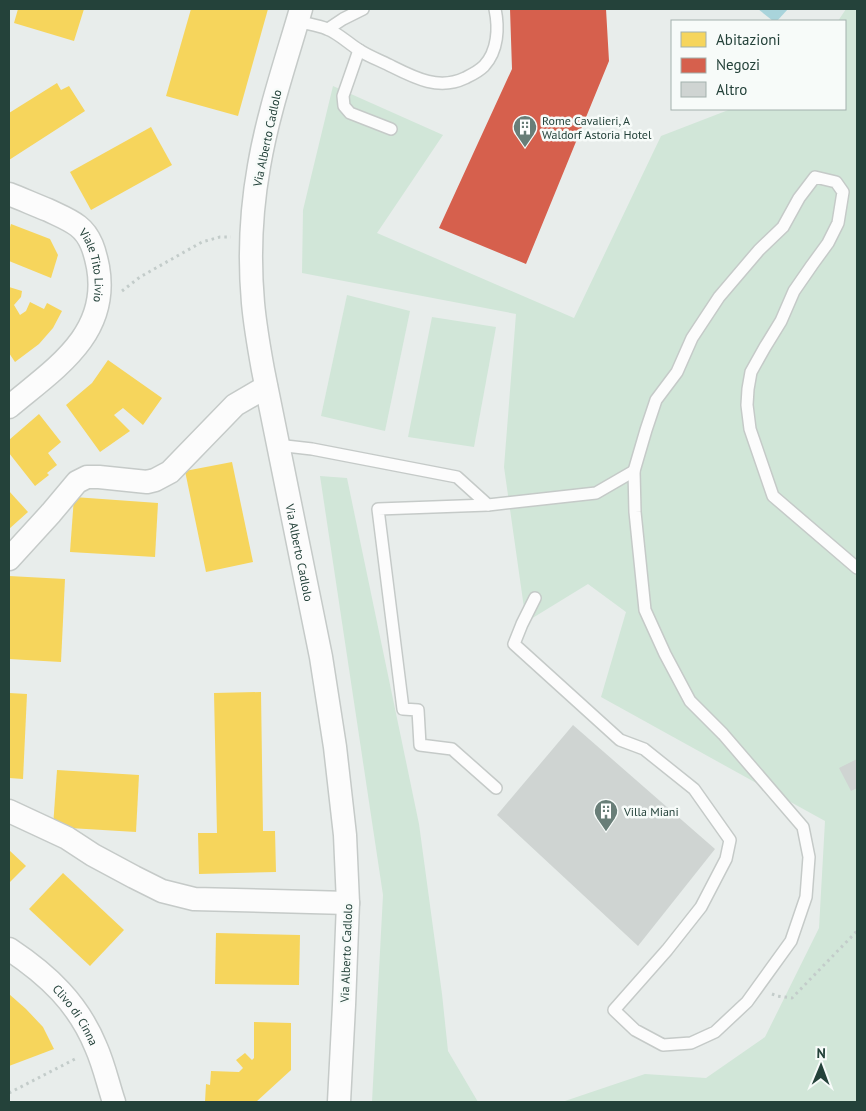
<svg xmlns="http://www.w3.org/2000/svg" width="866" height="1111" font-family="'PT Sans',sans-serif">
<rect width="100%" height="100%" fill="#e8edeb"/>
<g fill="#d1e6d8">
<path d="M 846,9 L 857,9 L 857,1102 L 562,1102 L 645,1074 L 706,1078 L 765,1037 L 819,928 L 825,821 L 601,697 L 626,612 L 588,584 L 526,622 L 504,467 L 516,314 L 302,273 L 303,210 L 333,86 L 443,135 L 377,233 L 574,318 L 661,136 L 731,109 L 845,109 L 845,21 L 838,21 Z"/>
<path d="M 347,295 L 410,311 L 385,431 L 321,416 Z"/>
<path d="M 432,317 L 496,327 L 474,447 L 408,437 Z"/>
<path d="M 320,476 L 347,478 L 419,824 L 442,994 L 448,1051 L 478,1102 L 372,1102 L 383,895 Z"/>
</g>
<path fill="#a9d4db" d="M 758,9 L 788,9 L 777,21 L 773,21 Z"/>
<g fill="#f6d55c">
<path d="M 18,9 L 84,9 L 74,41 L 14,23 Z"/>
<path d="M 191,9 L 268,9 L 238,116 L 166,96 Z"/>
<path d="M 57,83 L 61,90 L 69,86 L 85,111 L 9,160 L 9,113 Z"/>
<path d="M 151,127 L 172,165 L 91,210 L 70,172 Z"/>
<path d="M 11,224 L 50,239 L 58,255 L 51,278 L 9,261 L 9,231 Z"/>
<path d="M 9,287 L 22,291 L 21,297 L 14,305 L 20,315 L 26,311 L 30,302 L 44,309 L 47,303 L 62,311 L 53,328 L 39,344 L 15,362 L 9,353 Z"/>
<path d="M 108,360 L 162,398 L 143,425 L 123,408 L 114,415 L 130,431 L 100,452 L 66,405 L 92,383 Z"/>
<path d="M 39,414 L 61,442 L 48,453 L 57,465 L 47,473 L 49,475 L 35,486 L 9,453 L 9,440 Z"/>
<path d="M 232,462 L 253,562 L 206,572 L 185,471 Z"/>
<path d="M 9,491 L 28,512 L 9,529 Z"/>
<path d="M 74,497 L 158,503 L 155,557 L 70,552 Z"/>
<path d="M 9,576 L 65,579 L 61,662 L 9,659 Z"/>
<path d="M 261,692 L 263,831 L 275,831 L 276,872 L 199,874 L 198,833 L 217,833 L 214,693 Z"/>
<path d="M 9,693 L 27,694 L 23,779 L 9,778 Z"/>
<path d="M 57,770 L 139,775 L 136,832 L 53,827 Z"/>
<path d="M 9,850 L 26,866 L 9,883 Z"/>
<path d="M 63,873 L 124,930 L 90,966 L 29,909 Z"/>
<path d="M 216,933 L 300,935 L 299,985 L 215,984 Z"/>
<path d="M 9,994 L 26,1009 L 43,1027 L 54,1049 L 9,1066 Z"/>
<path d="M 254,1022 L 291,1023 L 291,1070 L 256,1102 L 205,1102 L 206,1084 L 210,1085 L 211,1071 L 239,1072 L 243,1068 L 236,1060 L 245,1053 L 252,1060 L 254,1058 Z"/>
</g>
<path fill="#d6604d" d="M 510,9 L 606,9 L 609,61 L 526,264 L 439,228 L 512,69 Z"/>
<g fill="#cfd4d2">
<path d="M 573,725 L 715,849 L 638,946 L 497,815 Z"/>
<path d="M 857,759 L 857,788 L 851,791 L 839,768 Z"/>
</g>
<g fill="none" stroke-linecap="round" stroke-linejoin="round">
<g stroke="#c5cac8" stroke-width="14">
<g id="lane">
<path d="M 297,21 C 307,24 318,25 327,29 C 338,33 348,43 359,50 C 368,56 379,60 389,65 C 413,77 438,91 465,78 C 471,75 478,72 484,66 C 498,51 499,28 495,9"/>
<path d="M 328,29 L 343,19 L 363,9"/>
<path d="M 359,50 L 343,96 L 344,106 L 350,113 L 391,129"/>
<path d="M 277,445 L 312,449 L 457,477 L 488,505 L 596,493 L 634,471"/>
<path d="M 488,505 L 378,509 L 403,709 L 418,710 L 420,745 L 452,749 L 496,788"/>
<path d="M 535,598 L 522,624 L 514,644 L 620,740 L 644,749 L 694,789 L 730,840 L 726,859 L 701,907 L 667,950 L 614,1010 L 635,1030 L 663,1045 L 691,1043 L 715,1032 L 747,1002 L 791,941 L 806,897 L 809,857 L 803,827 L 723,734 L 690,701 L 665,654 L 645,610 L 635,512 L 634,471 L 646,430 L 656,400 L 677,372 L 692,338 L 719,297 L 759,250 L 783,227 L 799,198 L 815,177 L 836,182 L 843,192 L 838,223 L 828,243 L 812,265 L 794,291 L 781,321 L 765,347 L 751,372 L 748,389 L 747,405 L 750,429 L 773,496 L 857,568"/>
</g>
</g>
<g stroke="#c5cac8" stroke-width="25">
<g id="street">
<path id="s1" d="M 301,9 C 286,61 268,113 259,166 C 251,211 249,258 253,303 C 255,325 259,348 263,370 L 321,657 L 335,747 L 345,835 L 348,903 L 344,1005 L 339,1102"/>
<path id="s2" d="M 9,194 C 22,199 35,205 48,210 C 58,215 69,219 78,226 C 91,236 95,252 98,267 C 110,335 54,369 9,407"/>
<path d="M 9,559 L 51,513 L 77,482 L 87,477 L 99,477 L 147,482 L 155,480 L 170,472 L 235,405 L 266,387"/>
<path d="M 9,811 L 67,838 L 93,855 L 134,877 L 162,891 L 194,899 L 348,903"/>
<path id="s3" d="M 9,949 C 48,975 78,1003 96,1047 C 104,1065 108,1084 114,1102"/>
</g>
</g>
<g stroke="#c3ccca" stroke-width="3" stroke-dasharray="2.5 4" stroke-linecap="butt">
<path d="M 122,291 L 140,277 L 202,242 L 220,237 L 231,237"/>
<path d="M 772,994 L 777,996 L 792,998 L 857,931"/>
<path d="M 9,1093 L 77,1058"/>
</g>
<use href="#lane" stroke="#fcfcfc" stroke-width="11"/>
<use href="#street" stroke="#fcfcfc" stroke-width="22"/>
</g>
<defs>
<g id="building-pin" transform="scale(1.25)"><path d="M0 17L-7.5 6A9.5 9.5 0 1 1 7.5 6Z" fill="#697e78" stroke="#f7fbf9"/><path d="M-4-6H4V6H1V3H-1V6H-4ZM-2.5-4.3h1.7v1.8h-1.7ZM.8-4.3h1.7v1.8H.8ZM-2.5-1h1.7V.8h-1.7ZM.8-1h1.7V.8H.8Z" fill="#fff"/></g>
</defs>
<g fill-rule="evenodd">
<use href="#building-pin" x="525" y="127"/>
<use href="#building-pin" x="606" y="811"/>
</g>
<g text-anchor="middle" dominant-baseline="central" stroke-width="5" stroke-linejoin="round" paint-order="stroke">
<g font-size="12" fill="#24423a" stroke="#f7fbf9" text-anchor="start">
<text x="542" y="120">Rome Cavalieri, A<tspan x="542" dy="14">Waldorf Astoria Hotel</tspan></text>
<text x="624" y="811">Villa Miani</text>
</g>
<g font-size="12" fill="#24423a" stroke="#f7fbf9">
<text transform="translate(267 138) rotate(-78)">Via Alberto Cadlolo</text>
<text stroke="none"><textPath href="#s2" startOffset="120">Viale Tito Livio</textPath></text>
<text stroke="none"><textPath href="#s1" startOffset="554">Via Alberto Cadlolo</textPath></text>
<text transform="translate(346 953) rotate(-88)">Via Alberto Cadlolo</text>
<text stroke="none"><textPath href="#s3" startOffset="95">Clivo di Cinna</textPath></text>
</g>
</g>
<rect width="866" height="1111" fill="none" stroke="#24423a" stroke-width="20"/>
<rect x="671" y="20" width="175" height="90" fill="#f7fbf9" stroke="#a3b1ad"/>
<rect x="681" y="32" width="25" height="15" fill="#f6d55c" stroke="#a3b1ad"/>
<text x="716" y="45" font-size="15" fill="#24423a">Abitazioni</text>
<rect x="681" y="58" width="25" height="15" fill="#d6604d" stroke="#a3b1ad"/>
<text x="716" y="70" font-size="15" fill="#24423a">Negozi</text>
<rect x="681" y="82" width="25" height="15" fill="#cfd4d2" stroke="#a3b1ad"/>
<text x="716" y="95" font-size="15" fill="#24423a">Altro</text>
<g transform="translate(821 1066) rotate(1)" stroke="#f7fbf9" stroke-width="4" paint-order="stroke">
<path d="M0-4L9 19L0 12L-9 19Z" fill="#24423a"/>
<text y="-8" font-size="14" font-weight="bold" text-anchor="middle" fill="#24423a">N</text>
</g>
</svg>
